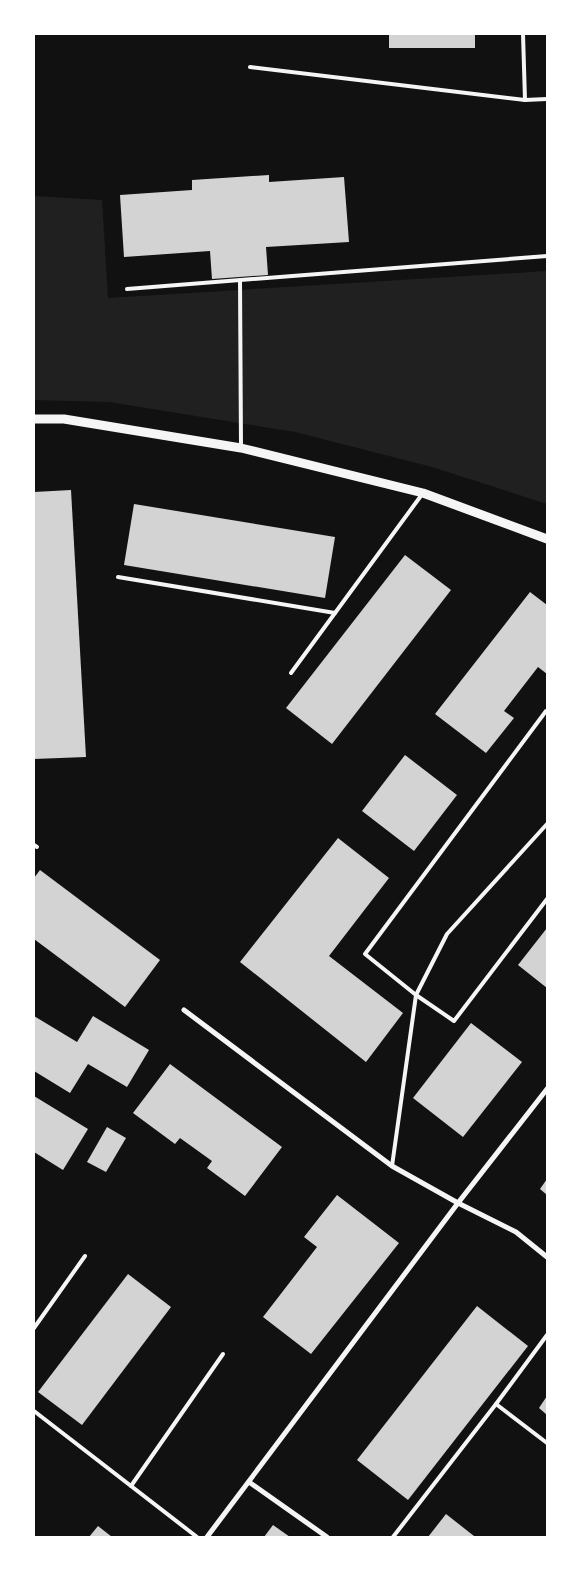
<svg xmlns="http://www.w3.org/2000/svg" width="581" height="1571" font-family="Commissioner,sans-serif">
<rect width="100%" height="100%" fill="#111"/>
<path fill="#202020" d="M 34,196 L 102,200 L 108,298 L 547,271 L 547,504 L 432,467 L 295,432 L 109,402 L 34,400 Z"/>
<g fill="#d3d3d3">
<rect x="389" y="34" width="86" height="14"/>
<path d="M 269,175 L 269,182 L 344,177 L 349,242 L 266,247 L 268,275 L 212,279 L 210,251 L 124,257 L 120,195 L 192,190 L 192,180 Z"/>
<path d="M 71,490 L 86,757 L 34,759 L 34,492 Z"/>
<path d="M 134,504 L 335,537 L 325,598 L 124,565 Z"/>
<path d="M 405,555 L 451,590 L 332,744 L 286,708 Z"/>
<path d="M 530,592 L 547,605 L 547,674 L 538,667 L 504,711 L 514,718 L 486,753 L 435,714 Z"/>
<path d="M 405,755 L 457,795 L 414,851 L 362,811 Z"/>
<path d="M 338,838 L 389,878 L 329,956 L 403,1013 L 366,1062 L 240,962 Z"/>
<path d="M 40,870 L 160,960 L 125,1007 L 34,939 L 34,878 Z"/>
<path d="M 547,928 L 547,988 L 518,965 Z"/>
<path d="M 34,1016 L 77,1042 L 93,1016 L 149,1050 L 127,1087 L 88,1064 L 70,1093 L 34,1071 Z"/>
<path d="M 471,1023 L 522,1062 L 463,1137 L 413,1098 Z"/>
<path d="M 170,1064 L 282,1147 L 245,1196 L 207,1168 L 212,1161 L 180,1138 L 175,1144 L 133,1113 Z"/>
<path d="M 34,1096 L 88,1129 L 63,1170 L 34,1152 Z"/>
<path d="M 107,1127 L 126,1138 L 106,1172 L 87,1162 Z"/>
<path d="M 547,1179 L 547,1195 L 540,1189 Z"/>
<path d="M 337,1195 L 399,1243 L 311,1354 L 263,1317 L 317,1247 L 304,1237 Z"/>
<path d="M 128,1274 L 171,1307 L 82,1425 L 38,1392 Z"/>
<path d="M 477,1306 L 528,1346 L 408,1500 L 357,1460 Z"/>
<path d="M 547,1396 L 547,1415 L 539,1408 Z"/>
<path d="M 446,1514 L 474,1536 L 473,1537 L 428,1537 Z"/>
<path d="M 273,1525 L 290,1537 L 264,1537 Z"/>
<path d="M 98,1526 L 112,1537 L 89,1537 Z"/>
</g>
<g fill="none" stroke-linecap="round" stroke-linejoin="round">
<g stroke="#f5f5f5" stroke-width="4">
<path d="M 523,34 L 525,100"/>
<path d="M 250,67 L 525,100 L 547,99"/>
<path d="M 240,280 L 241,448"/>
<path d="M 127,289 L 547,256"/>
<path d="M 118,577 L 335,613"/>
<path d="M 291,673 L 423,493"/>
<path d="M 547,712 L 546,711 L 365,954 L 416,995 L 454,1021 L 547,899"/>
<path d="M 34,845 L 37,847"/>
<path d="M 392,1166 L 416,995 L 447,934 L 547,824"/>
<path d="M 34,1328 L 85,1256"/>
<path d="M 496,1404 L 547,1443"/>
<path d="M 34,1411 L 197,1537"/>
<path d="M 131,1486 L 223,1354"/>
<path d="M 393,1537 L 496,1404 L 547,1335"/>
</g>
<g stroke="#f5f5f5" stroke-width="5">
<path d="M 184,1010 L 392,1166 L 458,1203 L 516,1232 L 547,1257"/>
<path d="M 249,1482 L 327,1537"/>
<path d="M 207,1537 L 458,1203 L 547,1089"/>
</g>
<path stroke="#f5f5f5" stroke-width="9" d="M 34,419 L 64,419 L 241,448 L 423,493 L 547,539"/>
</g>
<rect width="581" height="1571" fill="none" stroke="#ffffff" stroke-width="70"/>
</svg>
